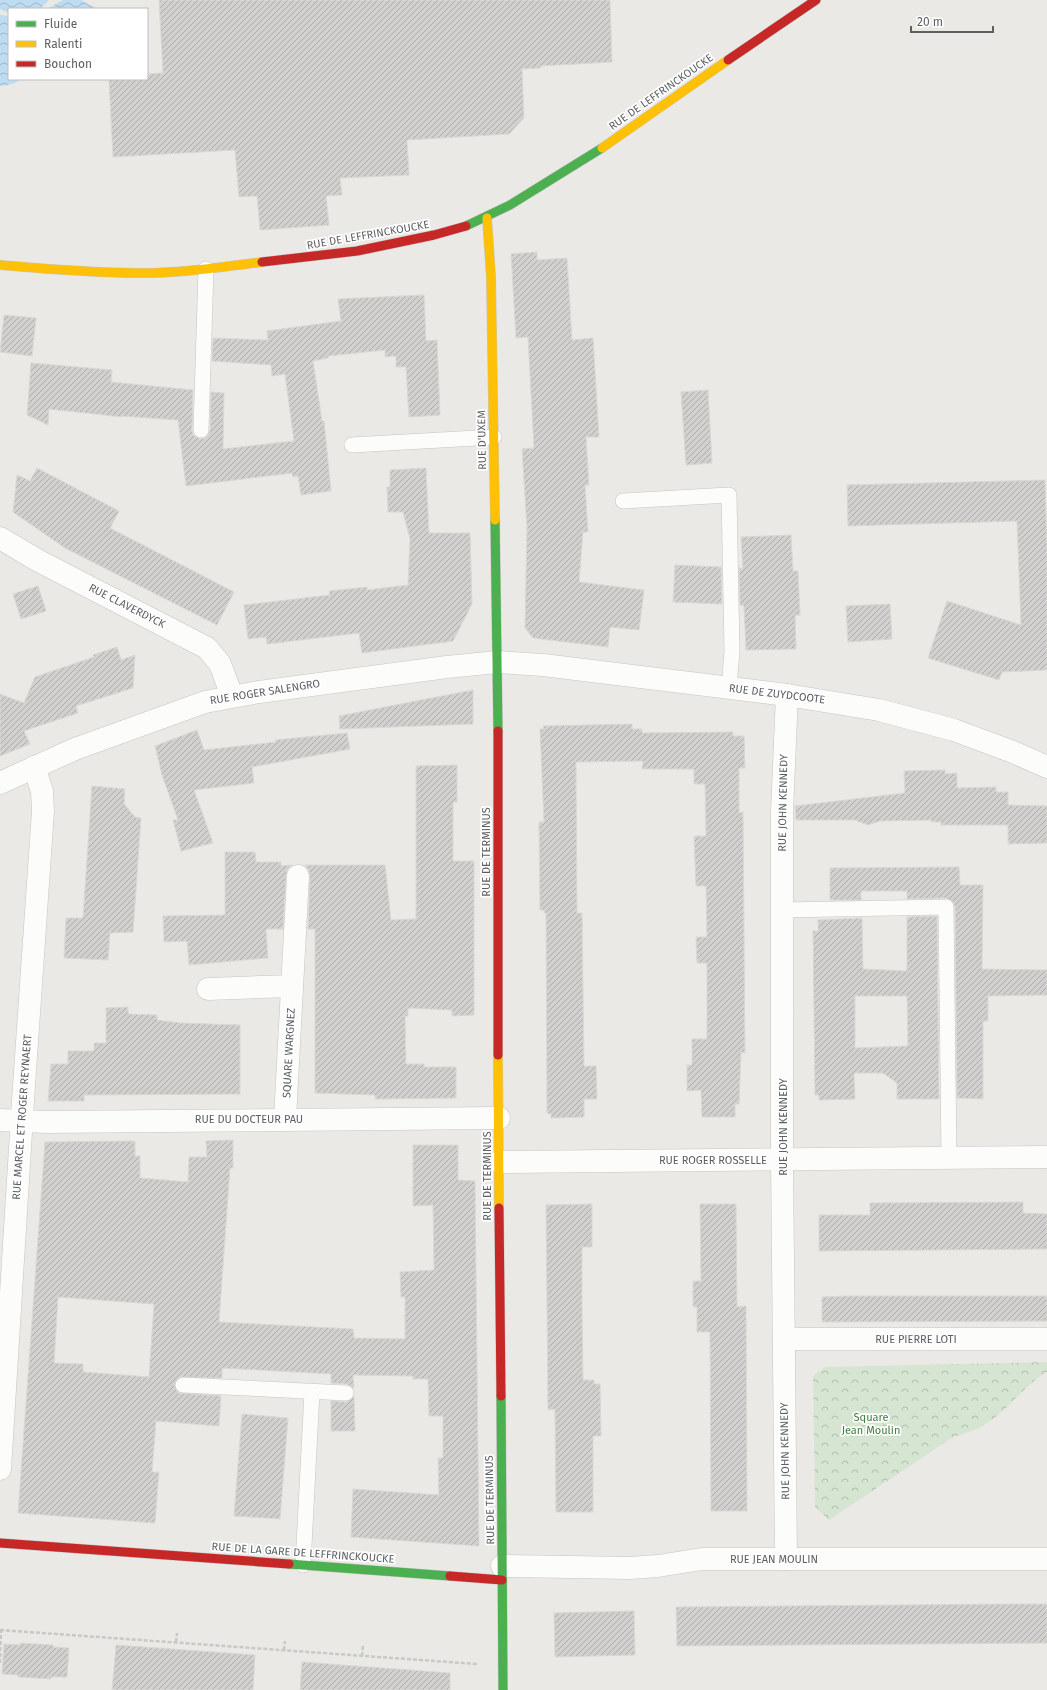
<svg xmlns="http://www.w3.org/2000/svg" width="1047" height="1690" font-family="'Fira Sans',sans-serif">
<defs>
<pattern id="forest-crowns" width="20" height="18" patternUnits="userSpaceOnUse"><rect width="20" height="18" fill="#d5e5d2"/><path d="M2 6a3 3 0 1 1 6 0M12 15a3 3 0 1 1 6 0" fill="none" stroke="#b0bdae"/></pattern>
<pattern id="water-waves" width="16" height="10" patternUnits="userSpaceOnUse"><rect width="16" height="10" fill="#bddcf2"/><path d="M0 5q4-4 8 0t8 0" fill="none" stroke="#9db6c8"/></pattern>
<pattern id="building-hatch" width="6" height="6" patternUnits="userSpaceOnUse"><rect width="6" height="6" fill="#d1d0ce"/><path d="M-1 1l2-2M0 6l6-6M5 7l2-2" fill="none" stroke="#adacab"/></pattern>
</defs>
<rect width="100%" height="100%" fill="#ebe9e5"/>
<path fill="url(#forest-crowns)" d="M 1047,1362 L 1047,1372 C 1026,1384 1012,1405 993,1419 C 981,1428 968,1433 953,1437 L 829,1520 L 815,1507 L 813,1376 L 825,1367 Z"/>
<g fill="url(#water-waves)">
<path d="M 0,0 L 49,0 L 40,9 L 9,9 L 9,13 L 0,9 Z"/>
<path d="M 63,0 L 81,0 L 97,9 L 47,9 Z"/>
<path d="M 0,15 L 9,16 L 9,79 L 22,79 C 16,83 8,86 0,86 Z"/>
</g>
<g fill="url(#building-hatch)" stroke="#dad8d4" fill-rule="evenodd">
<path d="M 159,0 L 610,0 L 612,62 L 540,66 L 541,68 L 522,69 L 524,118 L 509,134 L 407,140 L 409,175 L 340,178 L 342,195 L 326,196 L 329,225 L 260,230 L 257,196 L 239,197 L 235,150 L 113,157 L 109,79 L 147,79 L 147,74 L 163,73 Z"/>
<path d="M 537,252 L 537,260 L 567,258 L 572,340 L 593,338 L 599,437 L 586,437 L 589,485 L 585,485 L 588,532 L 583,532 L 579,582 L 644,590 L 639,630 L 610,627 L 608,647 L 533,638 L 525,628 L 527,528 L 522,449 L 534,448 L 528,337 L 516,338 L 511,254 Z"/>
<path d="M 424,295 L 426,341 L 437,340 L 440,415 L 409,417 L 406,367 L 396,367 L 396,356 L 385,357 L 385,350 L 328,356 L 328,358 L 313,361 L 322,421 L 324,421 L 331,491 L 301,495 L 298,476 L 293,477 L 292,473 L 186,486 L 178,420 L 122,416 L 122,417 L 49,409 L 48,425 L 27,415 L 31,363 L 112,370 L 111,382 L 193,390 L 192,430 L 193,435 L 200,439 L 206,438 L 210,431 L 211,392 L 224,393 L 223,449 L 294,441 L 285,374 L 272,376 L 271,365 L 212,361 L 213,338 L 268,340 L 267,331 L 341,321 L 338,299 Z"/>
<path d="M 4,315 L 36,318 L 32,356 L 0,352 Z"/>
<path d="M 708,390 L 712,463 L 686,465 L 681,392 Z"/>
<path d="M 37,468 L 119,511 L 110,528 L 234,592 L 217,625 L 65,548 L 13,512 L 17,475 L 30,481 Z"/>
<path d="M 426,468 L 429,533 L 470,533 L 472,604 L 453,641 L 362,653 L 359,633 L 267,644 L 266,637 L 248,639 L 244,605 L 330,595 L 329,591 L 367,587 L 367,590 L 408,585 L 410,539 L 403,512 L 388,512 L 387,487 L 390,487 L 390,470 Z"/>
<path d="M 1045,480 L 1047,547 L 1047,670 L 1002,672 L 999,680 L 928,658 L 947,601 L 1021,625 L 1017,521 L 848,526 L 847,485 Z"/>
<path d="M 791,535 L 793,571 L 798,571 L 800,615 L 795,615 L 796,649 L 746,650 L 744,606 L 740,605 L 739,568 L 743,569 L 741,537 Z"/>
<path d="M 675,565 L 721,567 L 722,604 L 673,602 Z"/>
<path d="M 38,586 L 46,611 L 21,619 L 13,594 Z"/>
<path d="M 890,604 L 892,639 L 848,642 L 846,606 Z"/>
<path d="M 117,647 L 121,660 L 135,655 L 133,688 L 76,706 L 78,713 L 24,731 L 30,744 L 0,756 L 0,694 L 24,703 L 35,677 L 94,657 L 93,655 Z"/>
<path d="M 473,690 L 473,724 L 340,729 L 339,716 Z"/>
<path d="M 632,724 L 632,729 L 642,729 L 642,733 L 733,732 L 733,736 L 744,736 L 745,768 L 739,768 L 739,813 L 743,812 L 745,1053 L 741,1052 L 739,1104 L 735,1104 L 735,1117 L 702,1117 L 701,1090 L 687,1091 L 687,1065 L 692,1065 L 692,1039 L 707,1039 L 707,963 L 697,963 L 696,937 L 707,937 L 706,886 L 696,886 L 694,836 L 706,836 L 705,784 L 694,784 L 694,769 L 642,769 L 643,761 L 576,762 L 577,913 L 582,913 L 584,1066 L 596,1066 L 597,1099 L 584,1099 L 584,1117 L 551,1118 L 551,1114 L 547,1113 L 546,913 L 544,913 L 544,910 L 540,910 L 539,822 L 544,822 L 540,729 L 544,729 L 543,726 Z"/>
<path d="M 197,730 L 204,750 L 276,742 L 275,740 L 347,733 L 350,749 L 252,767 L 254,783 L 194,790 L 213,843 L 181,851 L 173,820 L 178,820 L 162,775 L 155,746 Z"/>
<path d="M 457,765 L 457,802 L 453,802 L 453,861 L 474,861 L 474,1015 L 452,1016 L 452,1010 L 408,1008 L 408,1016 L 405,1016 L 406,1064 L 424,1064 L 424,1067 L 456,1067 L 456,1098 L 375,1099 L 375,1095 L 315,1093 L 315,929 L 308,929 L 310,877 L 309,870 L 305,865 L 385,865 L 391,920 L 416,919 L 416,766 Z"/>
<path d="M 945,770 L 945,774 L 957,773 L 957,788 L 996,787 L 996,792 L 1008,792 L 1008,805 L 1047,806 L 1047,843 L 1008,844 L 1008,825 L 941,825 L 941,822 L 931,822 L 932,820 L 880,821 L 868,825 L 855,820 L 796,820 L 795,806 L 905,793 L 904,771 Z"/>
<path d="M 92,786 L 125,789 L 124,804 L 135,817 L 141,818 L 133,932 L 110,933 L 108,960 L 64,958 L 66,918 L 83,918 Z"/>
<path d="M 225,852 L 255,852 L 256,862 L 281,862 L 281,866 L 292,865 L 287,870 L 286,875 L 283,929 L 266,929 L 268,958 L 189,965 L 187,941 L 164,942 L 163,916 L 225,915 Z"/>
<path d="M 959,867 L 960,885 L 983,885 L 982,969 L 1047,970 L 1047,995 L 988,996 L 988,1021 L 983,1021 L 983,1099 L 957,1098 L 955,907 L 953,902 L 946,898 L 907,899 L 907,891 L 861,891 L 861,900 L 830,900 L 830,868 Z"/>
<path d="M 937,916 L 939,1099 L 897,1099 L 897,1083 L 883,1073 L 854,1073 L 855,1099 L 819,1100 L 819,1095 L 815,1095 L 813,931 L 818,931 L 818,920 L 862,918 L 863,969 L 907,971 L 907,917 ZM 855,996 L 907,996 L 908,1046 L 855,1048 Z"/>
<path d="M 128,1007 L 128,1014 L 157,1015 L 157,1020 L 180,1023 L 240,1025 L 240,1094 L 84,1095 L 84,1101 L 48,1101 L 51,1064 L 68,1064 L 68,1051 L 94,1051 L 94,1043 L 106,1043 L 106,1008 Z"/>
<path d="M 233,1140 L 233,1168 L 230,1168 L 219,1322 L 353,1329 L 354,1338 L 405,1339 L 405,1297 L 401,1297 L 400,1272 L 434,1270 L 433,1205 L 413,1206 L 413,1145 L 458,1145 L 458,1180 L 475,1181 L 479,1546 L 351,1537 L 353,1489 L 439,1495 L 438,1458 L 443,1458 L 443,1416 L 429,1416 L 428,1379 L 413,1379 L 413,1376 L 353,1375 L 354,1388 L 347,1384 L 331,1383 L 331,1374 L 222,1368 L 222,1378 L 179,1377 L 174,1385 L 178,1393 L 221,1396 L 219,1426 L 156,1421 L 152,1472 L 159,1472 L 155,1523 L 18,1513 L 45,1142 L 135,1141 L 135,1156 L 140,1156 L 140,1178 L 188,1182 L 189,1157 L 207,1157 L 206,1141 ZM 58,1297 L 154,1304 L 149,1377 L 83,1372 L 83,1364 L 54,1363 Z"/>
<path d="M 1023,1202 L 1023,1213 L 1047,1214 L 1047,1249 L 819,1251 L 819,1215 L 870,1215 L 870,1203 Z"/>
<path d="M 592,1204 L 592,1247 L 582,1247 L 582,1308 L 583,1380 L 594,1380 L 594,1384 L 600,1384 L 601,1436 L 593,1436 L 593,1512 L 556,1512 L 555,1409 L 548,1410 L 546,1205 Z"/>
<path d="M 700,1204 L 736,1204 L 737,1307 L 746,1306 L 747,1511 L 711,1511 L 710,1332 L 697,1332 L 697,1307 L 693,1307 L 693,1281 L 701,1281 Z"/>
<path d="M 847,1296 L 1047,1296 L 1047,1321 L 822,1322 L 822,1297 Z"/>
<path d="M 354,1397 L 355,1431 L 331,1431 L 331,1401 L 346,1402 Z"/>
<path d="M 242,1414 L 288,1418 L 280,1519 L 234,1516 Z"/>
<path d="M 1011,1604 L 1047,1604 L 1047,1643 L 677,1646 L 676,1607 Z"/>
<path d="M 634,1611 L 635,1655 L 555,1657 L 554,1613 Z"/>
<path d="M 20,1643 L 53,1645 L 53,1647 L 69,1648 L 67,1677 L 51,1677 L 51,1679 L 18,1677 L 18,1675 L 2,1674 L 4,1644 L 20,1645 Z"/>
<path d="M 116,1645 L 255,1655 L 253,1690 L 112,1690 Z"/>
<path d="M 302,1662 L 450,1673 L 450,1690 L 300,1690 Z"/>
</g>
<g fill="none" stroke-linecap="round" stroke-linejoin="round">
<g stroke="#c5c5c5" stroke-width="16">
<g id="lane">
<path d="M 201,430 L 206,269"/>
<path d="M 352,445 L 494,437"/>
<path d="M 623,501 L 729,495 L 732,651 L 729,688"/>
<path d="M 782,910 L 946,907 L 949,1158"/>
<path d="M 183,1385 L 346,1393"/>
<path d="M 303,1565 L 312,1392"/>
</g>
</g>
<g stroke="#c5c5c5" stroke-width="23">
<g id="street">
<path d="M 0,538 L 37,560 L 207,648 L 220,664 L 232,696"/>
<path d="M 0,783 L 75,749 L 205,702 L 259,692 L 447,667 L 497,662 L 543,665 L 787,695 L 879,710 L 954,730 L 1013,752 L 1047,767"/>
<path d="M 208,989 L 292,986"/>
<path d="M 285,1119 L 298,876"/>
<path d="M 0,1120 L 46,1122 L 499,1118"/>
<path d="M 499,1162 L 1047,1157"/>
<path d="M 784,1339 L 1047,1339"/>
<path d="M 0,1469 L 23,1100 L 43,811 L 42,791 L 34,767"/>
<path d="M 786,1559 L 782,1160 L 782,812 L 787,695"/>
<path d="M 502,1566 L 630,1568 L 658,1566 L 702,1559 L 1047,1559"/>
</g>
</g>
<g stroke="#c6c6c6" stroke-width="10">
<g id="fast">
<path d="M 466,226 L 510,205 L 602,148"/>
<path d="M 495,520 L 498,731"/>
<path d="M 501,1396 L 503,1690"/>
<path d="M 289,1564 L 450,1576"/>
</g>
</g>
<g stroke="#c6c6c6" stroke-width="10">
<g id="slow">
<path d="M 602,148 L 728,60"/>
<path d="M 487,218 L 491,277 L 495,520"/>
<path d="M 0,265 C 47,269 93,273 140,273 C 181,273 222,267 262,262"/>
<path d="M 498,1055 L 499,1208"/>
</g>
</g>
<g stroke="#c6c6c6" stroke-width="10">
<g id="jam">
<path d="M 728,60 L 816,0"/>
<path d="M 262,262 L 357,251 L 434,235 L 466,226"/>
<path d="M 498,731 L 498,1055"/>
<path d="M 499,1208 L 501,1396"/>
<path d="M 0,1543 L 289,1564"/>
<path d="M 450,1576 L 502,1580"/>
</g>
</g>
<g stroke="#c5cac8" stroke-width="2.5" stroke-dasharray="4 2" stroke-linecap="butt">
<path d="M 0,1630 L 477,1664"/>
<path d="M 176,1642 L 177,1633"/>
<path d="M 284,1650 L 285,1641"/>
<path d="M 362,1656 L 363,1646"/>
<path d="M 0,1663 L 1,1630"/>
</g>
<use href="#lane" stroke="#fcfcfb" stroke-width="15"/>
<use href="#street" stroke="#fcfcfb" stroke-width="22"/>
<use href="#fast" stroke="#4caf50" stroke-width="9"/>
<use href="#slow" stroke="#ffc107" stroke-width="9"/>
<use href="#jam" stroke="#c62828" stroke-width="9"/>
</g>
<g text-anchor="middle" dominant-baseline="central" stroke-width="3.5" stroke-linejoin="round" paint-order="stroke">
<g font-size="11" fill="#5c5f63" stroke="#fff">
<text transform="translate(661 92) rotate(-35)">RUE DE LEFFRINCKOUCKE</text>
<text transform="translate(368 235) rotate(-10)">RUE DE LEFFRINCKOUCKE</text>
<text transform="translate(482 440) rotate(-91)">RUE D'UXEM</text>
<text transform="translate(127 606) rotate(27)">RUE CLAVERDYCK</text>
<text transform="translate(265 692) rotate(-9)">RUE ROGER SALENGRO</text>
<text transform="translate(777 694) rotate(7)">RUE DE ZUYDCOOTE</text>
<text transform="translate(783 803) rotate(-89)">RUE JOHN KENNEDY</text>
<text transform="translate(486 852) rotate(-90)">RUE DE TERMINUS</text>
<text transform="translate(289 1053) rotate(-87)">SQUARE WARGNEZ</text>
<text transform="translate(22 1117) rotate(-86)">RUE MARCEL ET ROGER REYNAERT</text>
<text x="249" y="1119">RUE DU DOCTEUR PAU</text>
<text transform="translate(783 1127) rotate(-90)">RUE JOHN KENNEDY</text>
<text x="713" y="1160">RUE ROGER ROSSELLE</text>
<text transform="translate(487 1176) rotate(-90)">RUE DE TERMINUS</text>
<text x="916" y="1339">RUE PIERRE LOTI</text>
<text transform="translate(785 1451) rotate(-91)">RUE JOHN KENNEDY</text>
<text transform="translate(490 1500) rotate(-91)">RUE DE TERMINUS</text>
<text transform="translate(303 1553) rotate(4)">RUE DE LA GARE DE LEFFRINCKOUCKE</text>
<text x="774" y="1559">RUE JEAN MOULIN</text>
</g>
<g font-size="11" fill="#3d803f" stroke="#fff">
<text x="871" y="1417">Square<tspan x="871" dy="13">Jean Moulin</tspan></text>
</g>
</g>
<rect x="8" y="8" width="140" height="72" fill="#ffffff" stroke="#bebfc1"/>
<rect x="16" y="21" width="20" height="6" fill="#4caf50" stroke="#bebfc1"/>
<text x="44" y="28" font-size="12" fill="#5c5f63">Fluide</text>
<rect x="16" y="41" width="20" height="6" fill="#ffc107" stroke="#bebfc1"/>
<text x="44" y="48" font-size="12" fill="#5c5f63">Ralenti</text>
<rect x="16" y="61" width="20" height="6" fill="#c62828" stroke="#bebfc1"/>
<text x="44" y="68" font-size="12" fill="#5c5f63">Bouchon</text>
<path d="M911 26v6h82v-6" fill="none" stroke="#5c5f63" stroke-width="2"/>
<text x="917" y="26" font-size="12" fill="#5c5f63" stroke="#ffffff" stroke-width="3" paint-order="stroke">20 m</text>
</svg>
